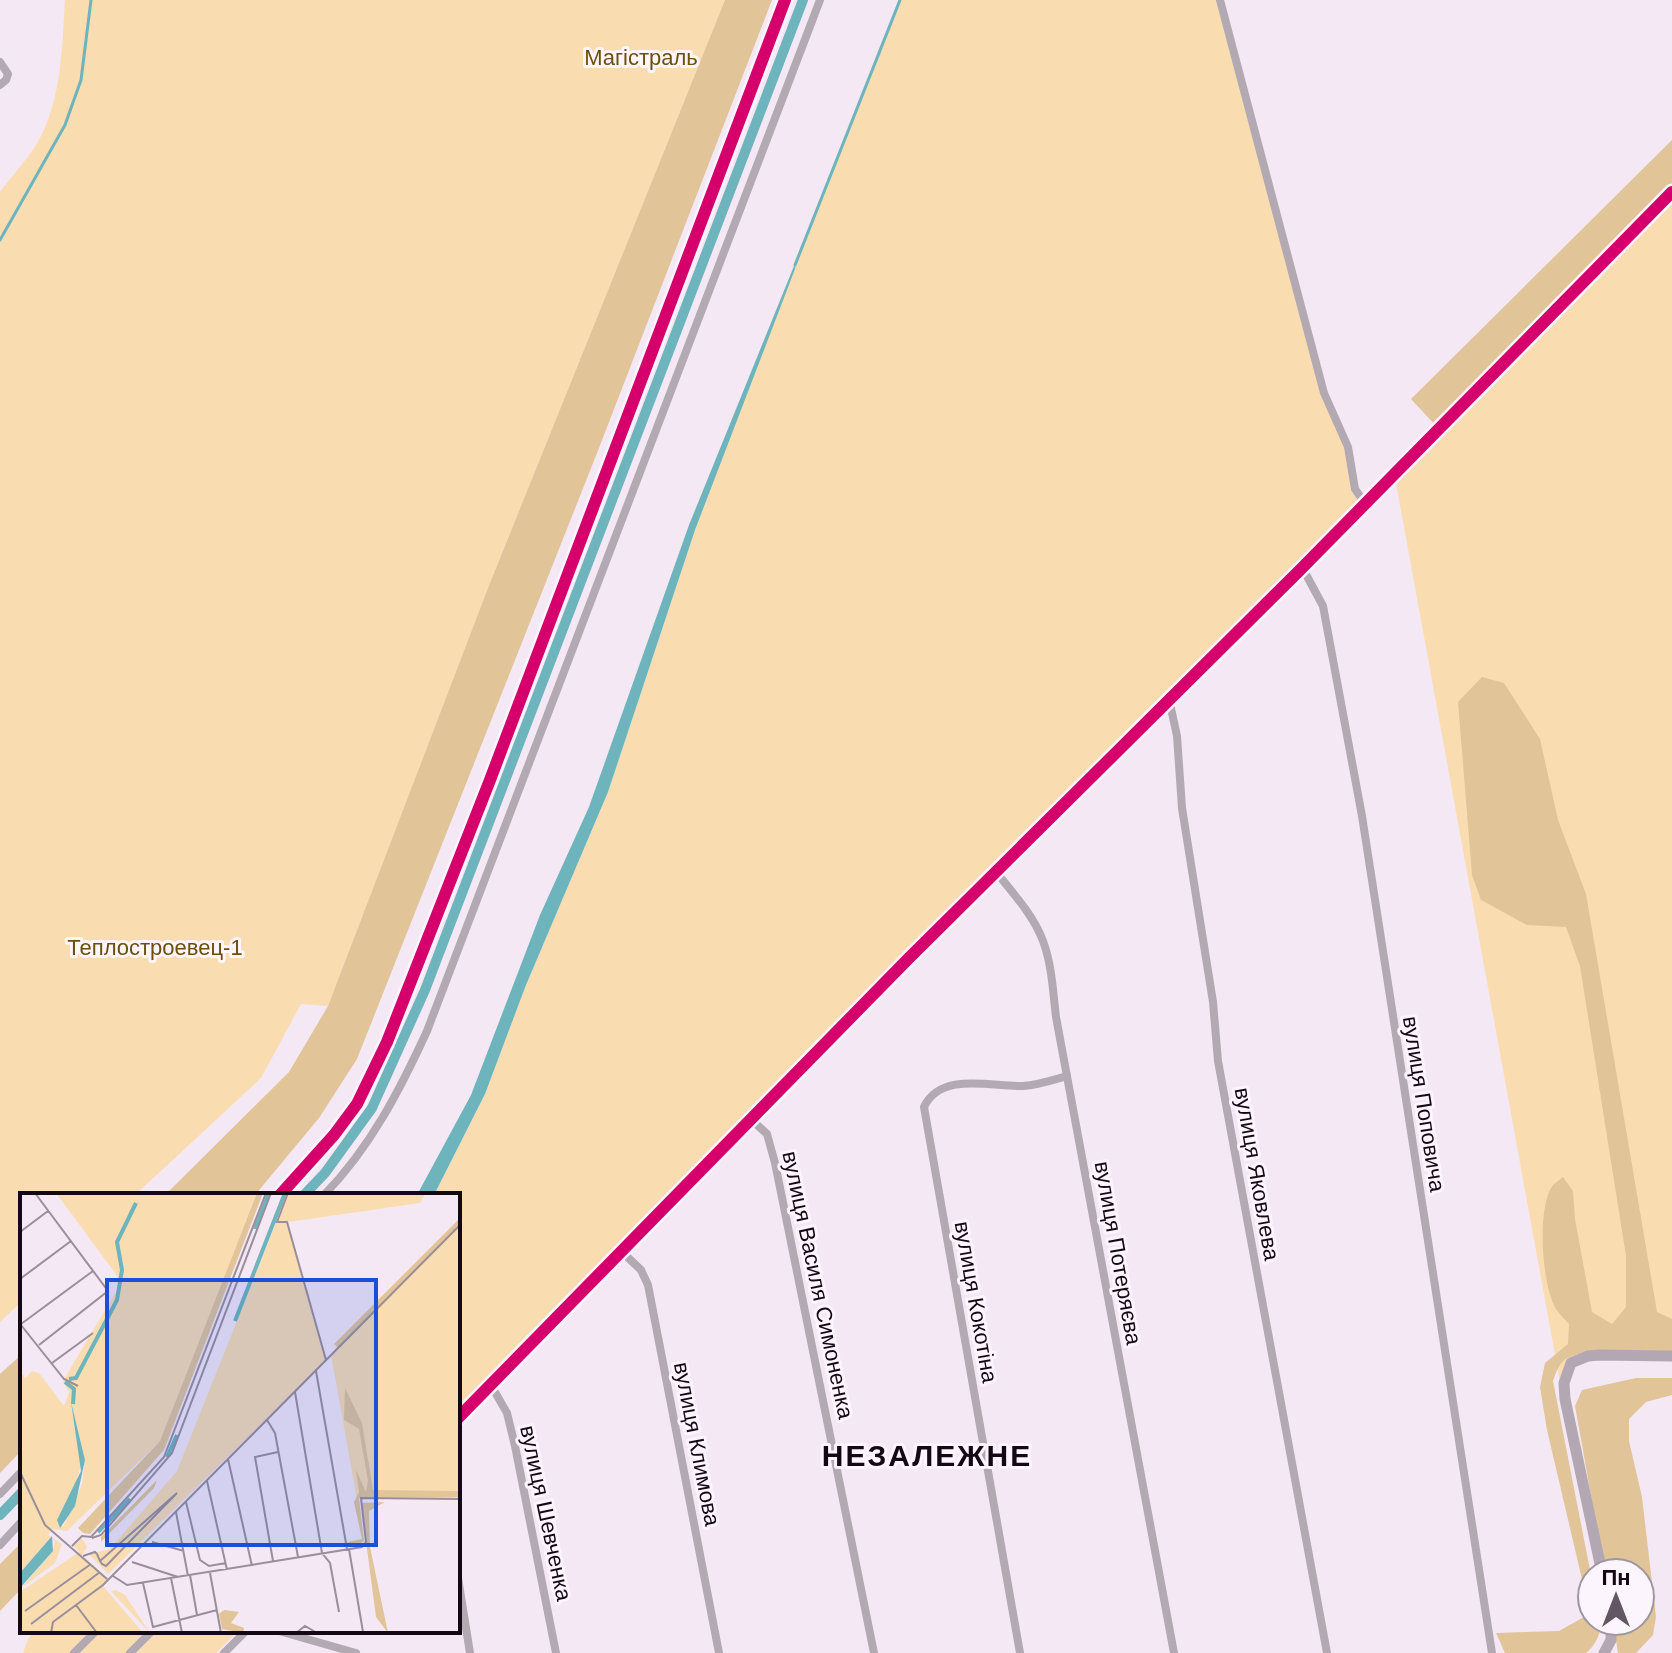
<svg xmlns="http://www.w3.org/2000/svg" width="1672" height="1653" font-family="Arial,sans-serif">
<rect width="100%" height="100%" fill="#f4e8f4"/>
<g fill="#fadcb1">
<path d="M 65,0 L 725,0 L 488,588 L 328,1006 L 301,1004 L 261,1078 L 135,1195 L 22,1195 L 22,1301 L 0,1322 L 0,192 C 13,174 31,156 41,136 C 62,94 62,46 65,0 Z"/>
<path d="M 900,0 L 1220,0 L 1324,393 L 1348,447 L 1352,477 L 1364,502 L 531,1342 L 505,1363 L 458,1410 L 458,1195 L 434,1195 L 485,1094 L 526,985 L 608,792 L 695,530 L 796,263 Z"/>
<path d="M 1672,192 L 1672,1356 L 1600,1355 L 1571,1363 L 1564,1404 L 1394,472 Z"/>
<path d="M 35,1631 L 238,1631 L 216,1653 L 23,1653 L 28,1639 Z"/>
</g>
<g fill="#e1c498">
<path d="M 725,0 L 772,0 L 599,448 L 357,1059 L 319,1118 L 255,1195 L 165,1195 L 289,1072 L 328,1006 L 488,588 Z"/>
<path d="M 1672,140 L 1672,192 L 1438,428 L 1411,399 Z"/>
<path d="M 1482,677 L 1504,683 L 1540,739 L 1558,820 L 1586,894 L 1657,1312 L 1672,1319 L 1672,1351 C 1648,1350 1585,1347 1566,1359 C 1558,1364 1556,1373 1553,1381 L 1592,1580 L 1592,1621 L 1600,1621 C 1602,1633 1595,1646 1586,1653 L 1505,1653 L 1496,1633 L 1559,1631 L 1584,1617 L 1585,1592 L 1547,1430 L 1540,1387 L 1545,1363 L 1568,1344 L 1569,1324 C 1565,1319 1560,1315 1556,1309 C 1542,1287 1536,1207 1553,1185 C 1556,1182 1560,1180 1563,1177 L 1573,1191 L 1575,1219 L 1592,1312 L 1612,1324 L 1626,1307 L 1626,1256 L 1580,966 L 1566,927 L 1527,925 L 1481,900 L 1472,875 L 1458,702 Z"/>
<path d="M 22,1354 L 22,1450 L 0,1473 L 0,1374 Z"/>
<path d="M 1636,1378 L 1672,1378 L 1672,1395 L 1646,1402 L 1629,1419 L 1629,1441 L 1642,1497 L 1656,1617 L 1653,1635 L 1636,1653 L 1618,1653 L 1613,1621 L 1640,1621 L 1640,1573 L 1605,1573 L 1575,1406 L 1582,1390 Z"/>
<path d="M 22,1542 L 22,1588 L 0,1611 L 0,1564 Z"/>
</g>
<path fill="#6db4bd" d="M 796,261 L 795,269 L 695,530 L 608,792 L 526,985 L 485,1094 L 434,1195 L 417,1195 L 471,1095 L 540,915 L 589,807 L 689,525 Z"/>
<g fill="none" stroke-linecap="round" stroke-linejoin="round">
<g stroke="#6db4bd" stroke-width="3">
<path d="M 0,240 L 65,125 L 81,80 L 91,0"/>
<path d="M 795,265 L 900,0"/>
</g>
<g stroke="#6db4bd" stroke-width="10">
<path d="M 304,1195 L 325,1173 L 372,1108 L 425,990 L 803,0"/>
<path d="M 0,1515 L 22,1492"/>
</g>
<g stroke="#b3a9b3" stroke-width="8">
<path d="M 1220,0 L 1324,393 L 1348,447 L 1355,489 L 1364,502"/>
<path d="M 0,62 L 8,74 L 6,80 L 0,85"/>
<path d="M 1302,567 L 1323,606 L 1362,816 L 1492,1653"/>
<path d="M 1169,699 L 1177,736 L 1182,808 L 1213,1002 L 1218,1061 L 1327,1653"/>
<path d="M 996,872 C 1013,893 1034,916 1043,941 C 1052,965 1053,992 1056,1017 L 1174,1653"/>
<path d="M 752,1120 L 767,1134 L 775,1163 L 874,1653"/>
<path d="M 280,1195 L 334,1135 L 357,1104 L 387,1042 L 490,780 L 785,0"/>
<path d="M 324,1195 C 370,1148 400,1090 427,1031 L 820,0"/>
<path d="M 621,1251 L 641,1270 L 648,1285 L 719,1653"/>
<path d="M 491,1385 L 507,1413 L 515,1446 L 556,1653"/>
<path d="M 458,1418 L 908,959 L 1300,570 L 1672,192"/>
<path d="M 0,1494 L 22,1471"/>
<path d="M 0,1545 L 22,1521"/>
<path d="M 458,1578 L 470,1653"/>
<path d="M 279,1631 L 356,1653"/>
<path d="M 74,1653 L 96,1631"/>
<path d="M 130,1653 L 152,1631"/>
<path d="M 224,1653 L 246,1631"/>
<path d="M 1020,1653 L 924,1107 C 941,1071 992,1087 1023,1086 C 1038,1085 1053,1080 1067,1076"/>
</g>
<g stroke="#b3a7b3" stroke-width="11">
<path d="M 1602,1573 L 1565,1399 L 1564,1383 L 1571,1363 L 1588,1356 L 1600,1355 L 1672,1356"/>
<path d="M 1604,1653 L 1611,1640 L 1611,1621"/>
</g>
<g stroke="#fcf5fd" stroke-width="17">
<g id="cycleway">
<path d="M 280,1195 L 334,1135 L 357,1104 L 387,1042 L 490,780 L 785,0"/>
<path d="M 458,1418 L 908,959 L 1300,570 L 1672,192"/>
</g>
</g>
<use href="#cycleway" stroke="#d6006c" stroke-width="12"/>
</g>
<g text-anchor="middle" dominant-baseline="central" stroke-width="6" stroke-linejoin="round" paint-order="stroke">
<g font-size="22" fill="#6d5008" stroke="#fcf5fd">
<text x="641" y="57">Магістраль</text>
<text x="155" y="947">Теплостроевец-1</text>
</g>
<g font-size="22" fill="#140815" stroke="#fcf5fd">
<text transform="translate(1424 1104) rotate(81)">вулиця Поповича</text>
<text transform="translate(1257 1174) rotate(80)">вулиця Яковлева</text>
<text transform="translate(1118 1253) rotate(80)">вулиця Потеряєва</text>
<text transform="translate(818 1285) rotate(78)">вулиця Василя Симоненка</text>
<text transform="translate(976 1302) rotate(80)">вулиця Кокотіна</text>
<text transform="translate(697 1444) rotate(79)">вулиця Климова</text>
<text transform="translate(546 1513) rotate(78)">вулиця Шевченка</text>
</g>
<g font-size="30" font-weight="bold" letter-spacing="2" fill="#140815" stroke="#fcf5fd">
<text x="927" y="1455">НЕЗАЛЕЖНЕ</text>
</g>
</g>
<g transform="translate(20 1193)">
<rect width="440" height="440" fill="#f4e8f4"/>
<path d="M 36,0 L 237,0 L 140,248 L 47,338 L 31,336 L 28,342 L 42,351 L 35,370 L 0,396 L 33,358 L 35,348 L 30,345 L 0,380 L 0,178 L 5,185 L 12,178 L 19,180 L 44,213 L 49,199 L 43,188 L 97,97 L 98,84 ZM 51,211 L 65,267 L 62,291 L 43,334 L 37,327 L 50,310 L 61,272 ZM 268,0 L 406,0 L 400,10 L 268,29 L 306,167 L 88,381 L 69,361 L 90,356 L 157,278 ZM 440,32 L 440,306 L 339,306 L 338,312 L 311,162 ZM 62,345 L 67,354 L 62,362 L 88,386 L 83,393 L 123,440 L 0,440 L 0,399 L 59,359 L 54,353 ZM 96,397 L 105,402 L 130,440 L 91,398 Z" fill="#fadcb1" fill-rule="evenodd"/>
<path d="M 237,0 L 243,0 L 144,257 L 70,341 L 63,340 L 58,335 L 140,248 ZM 440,25 L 440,32 L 318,155 L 314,151 ZM 325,195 L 342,230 L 353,297 L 440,298 L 440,304 L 339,305 L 344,348 L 335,354 L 327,349 L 342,346 L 334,309 L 339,299 L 336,277 L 346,299 L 348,288 L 339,236 L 324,227 ZM 137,287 L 134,295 L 81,349 L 81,344 ZM 365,309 L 349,318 L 350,354 L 368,440 L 356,424 L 341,310 ZM 204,417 L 219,419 L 211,430 L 224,435 L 223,440 L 202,436 L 199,421 Z" fill="#e1c498"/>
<path d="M 51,209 L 65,267 L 55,313 L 40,335 L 37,327 L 61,278 ZM 32,343 L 33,358 L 0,395 L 0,380 Z" fill="#6db4bd"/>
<path fill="none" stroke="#6db4bd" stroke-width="4" d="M 235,36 L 249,0M 215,128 L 265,0M 49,186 L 56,185 L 97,107 L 102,77 L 97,49 L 116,10M 45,189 L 54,196 L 53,211M 147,264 L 157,242M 78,339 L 110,306"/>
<path fill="none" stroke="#9a8e9b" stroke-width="2" d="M 15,0 L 88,98 L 19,152M 268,0 L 257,29 L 267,29 L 306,167M 0,39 L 28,18M 0,86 L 51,48M 1,131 L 73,78M 1,132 L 44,186 L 58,193M 32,170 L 73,140M 296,178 L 327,356M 275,199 L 302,360 L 310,370 L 319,419M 247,227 L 255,240 L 278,364M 208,266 L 232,373M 0,279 L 25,332 L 87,386M 187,288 L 207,377M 166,309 L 180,367 L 189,373 L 206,370M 156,319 L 168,383M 72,345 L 81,342 L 152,260 L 251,0M 132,349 L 164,358M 52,353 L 62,343 L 71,344 L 144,264 L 246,0M 329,356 L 343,439M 63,363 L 75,359 L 77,361 L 80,368 L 81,369 L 82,371 L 86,373 L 157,300 L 80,368M 253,368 L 235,264 L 258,259M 112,369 L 158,384M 190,380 L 201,440M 170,382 L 177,422M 93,383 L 107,392 L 342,354 L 346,349 L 341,305 L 440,306M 151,385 L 162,440M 123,390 L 133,434 L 197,417M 56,412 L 77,440M 5,418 L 71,371M 11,431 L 80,379M 31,440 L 33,429 L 83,392 L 440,32M 276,440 L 285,433 L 297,440"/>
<path fill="#1d4ed8" fill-opacity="0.15" stroke="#1d4ed8" stroke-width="4" d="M 87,87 L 356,87 L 356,352 L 87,352 Z"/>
<rect width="440" height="440" fill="none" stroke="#140815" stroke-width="4"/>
</g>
<g transform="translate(1616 1597)"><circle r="38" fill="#fcf5fd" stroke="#9f96a0" stroke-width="2"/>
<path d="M0-6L14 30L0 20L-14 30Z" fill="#625663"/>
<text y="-12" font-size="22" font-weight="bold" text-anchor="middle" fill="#140815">Пн</text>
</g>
</svg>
